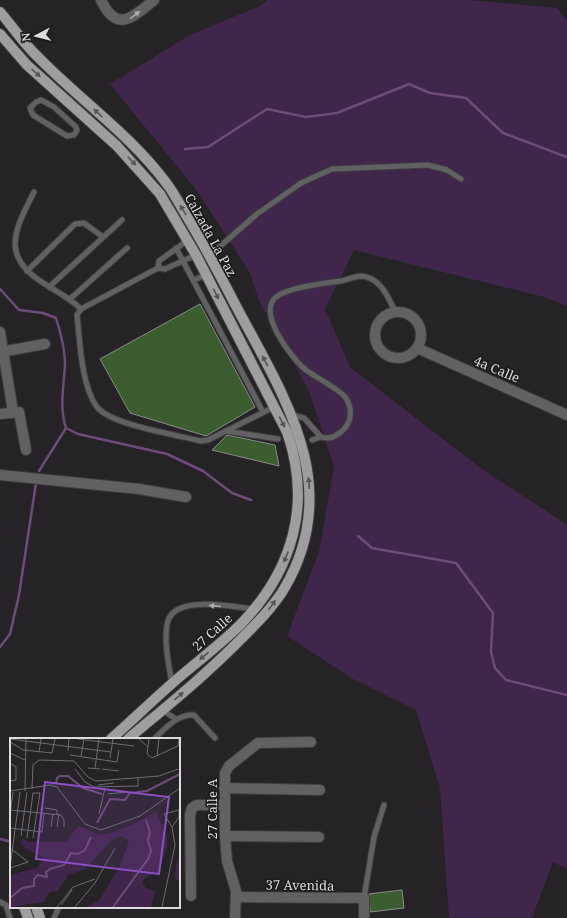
<svg xmlns="http://www.w3.org/2000/svg" width="567" height="918" font-family="'Noto Serif',serif">
<rect width="100%" height="100%" fill="#252326"/>
<path fill="#40264a" d="M 268,0 L 470,0 L 557,8 L 567,20 L 567,306 L 544,297 L 354,250 L 325,309 L 350,367 L 479,467 L 567,525 L 567,869 L 553,862 L 532,918 L 449,918 L 440,788 L 416,710 L 353,679 L 287,636 L 319,552 L 334,467 L 309,391 L 259,301 L 250,273 L 198,192 L 110,84 L 190,35 L 260,6 Z"/>
<g fill="none" stroke-linecap="round" stroke-linejoin="round">
<g stroke="#6d4c7a" stroke-width="2.5">
<path d="M 185,149 L 208,147 L 267,109 L 306,117 L 337,113 L 409,84 L 430,93 L 466,98 L 503,133 L 567,157"/>
<path d="M 0,289 L 19,310 L 43,313 L 56,318 C 61,334 65,348 65,364 C 64,385 59,408 66,428 L 78,434 L 167,454 L 203,471 L 232,493 L 251,500"/>
<path d="M 39,471 L 66,428"/>
<path d="M 358,536 L 372,548 L 456,563 L 493,613 L 491,652 L 495,668 L 506,680 L 567,695"/>
<path d="M 0,647 L 10,634 L 19,595 L 36,483"/>
<path d="M 0,839 L 8,841"/>
</g>
</g>
<g fill="#3b5d30" stroke="#8a8c89">
<path d="M 200,304 L 255,407 L 206,436 L 130,413 L 100,359 Z"/>
<path d="M 227,435 L 275,445 L 279,466 L 212,450 Z"/>
<path d="M 402,890 L 404,908 L 370,912 L 369,894 Z"/>
</g>
<g fill="none" stroke-linecap="round" stroke-linejoin="round">
<g stroke="#3f3d3f" stroke-width="7">
<g id="lane">
<path d="M 41,100 L 54,107 L 76,127 L 77,130 L 74,135 L 67,136 L 33,115 L 30,108 L 36,102 Z"/>
<path d="M 34,192 C 14,231 0,257 45,284 C 57,292 70,298 81,309"/>
<path d="M 176,248 L 263,412"/>
<path d="M 196,255 L 165,269 L 158,268 L 81,309 L 77,315 C 80,342 81,385 97,407 C 111,425 177,435 201,441 L 208,440 L 274,407"/>
<path d="M 209,256 L 257,214 L 301,183 L 332,169 L 428,165 L 447,170 L 461,179"/>
<path d="M 158,268 L 159,261 L 188,240"/>
<path d="M 27,271 L 75,224 L 84,223 L 103,237"/>
<path d="M 194,280 L 206,275"/>
<path d="M 49,287 L 122,220"/>
<path d="M 70,299 L 127,248"/>
<path d="M 292,415 L 304,418 L 321,437 C 326,438 330,439 335,436 C 350,428 355,413 346,398 C 341,390 315,377 306,370 C 292,359 253,309 279,295 C 291,287 326,283 341,281 C 347,280 355,276 361,276 C 380,277 388,297 395,311"/>
<path d="M 226,431 L 278,439"/>
<path d="M 312,440 L 321,437"/>
<path d="M 172,684 C 169,665 164,645 167,625 C 171,593 232,607 253,609"/>
<path d="M 162,710 L 176,719"/>
<path d="M 154,739 C 166,728 177,714 194,715 L 215,738"/>
<path d="M 364,898 L 374,837 L 384,805"/>
<path d="M 0,902 L 6,905 L 10,918"/>
<path d="M 54,918 L 59,907"/>
</g>
</g>
<g stroke="#3f3d3f" stroke-width="12">
<g id="street">
<path d="M 101,0 C 117,34 133,17 154,0"/>
<circle cx="398" cy="335" r="23"/>
<path d="M 0,332 L 13,412"/>
<path d="M 417,348 L 567,415"/>
<path d="M 0,352 L 45,344"/>
<path d="M 0,414 L 19,412 L 26,450"/>
<path d="M 0,475 L 139,489 L 186,497"/>
<path d="M 224,788 L 320,790"/>
<path d="M 225,836 L 319,837"/>
<path d="M 191,896 L 190,815 L 192,808 L 197,805 L 224,805"/>
<path d="M 236,897 L 364,898 L 364,918"/>
<path d="M 235,918 L 236,891 L 227,861 L 225,836 L 225,773 L 229,766 L 258,743 L 311,742"/>
</g>
</g>
<g stroke="#3f3d3f" stroke-width="12">
<g id="primary">
<path d="M 0,12 C 13,27 24,44 38,57 C 80,100 131,135 167,184 C 174,193 180,205 186,215 C 204,245 220,275 236,306 C 284,397 345,486 284,589 C 273,607 258,622 243,637 C 207,674 167,706 128,739"/>
<path d="M 0,34 L 27,65 L 117,146 L 160,194 L 196,255 L 287,432 C 312,504 293,570 241,624 C 223,642 202,658 183,674 C 158,695 135,718 111,739"/>
<path d="M 24,907 L 28,918"/>
<path d="M 36,907 L 40,918"/>
</g>
</g>
<use href="#lane" stroke="#616062" stroke-width="5"/>
<use href="#street" stroke="#616062" stroke-width="10"/>
<use href="#primary" stroke="#9f9da0" stroke-width="10"/>
</g>
<defs><path id="oneway-solid" d="M-6-.8H1V-3.2L6.5 0L1 3.2V.8H-6Z"/></defs>
<g fill="#aba9ab">
<use href="#oneway-solid" transform="translate(135 15) rotate(-37)"/>
<use href="#oneway-solid" transform="translate(215 606) rotate(-175)"/>
</g>
<g fill="#565557">
<use href="#oneway-solid" transform="translate(36 73) rotate(42)"/>
<use href="#oneway-solid" transform="translate(98 113) rotate(-137)"/>
<use href="#oneway-solid" transform="translate(132 161) rotate(46)"/>
<use href="#oneway-solid" transform="translate(183 210) rotate(-121)"/>
<use href="#oneway-solid" transform="translate(216 294) rotate(62)"/>
<use href="#oneway-solid" transform="translate(265 361) rotate(-118)"/>
<use href="#oneway-solid" transform="translate(282 422) rotate(63)"/>
<use href="#oneway-solid" transform="translate(309 483) rotate(-94)"/>
<use href="#oneway-solid" transform="translate(286 557) rotate(112)"/>
<use href="#oneway-solid" transform="translate(272 605) rotate(-54)"/>
<use href="#oneway-solid" transform="translate(204 656) rotate(140)"/>
<use href="#oneway-solid" transform="translate(179 696) rotate(-40)"/>
</g>
<g text-anchor="middle" dominant-baseline="central" stroke-width="3" stroke-linejoin="round" paint-order="stroke">
<g font-size="13" fill="#dcdadc" stroke="#1b1a1c">
<text transform="translate(211 235) rotate(61)">Calzada La Paz</text>
<text transform="translate(497 369) rotate(23)">4a Calle</text>
<text transform="translate(212 632) rotate(-42)">27 Calle</text>
<text transform="translate(212 809) rotate(-90)">27 Calle A</text>
<text transform="translate(300 885) rotate(1)">37 Avenida</text>
</g>
</g>
<g transform="translate(10 738)">
<rect width="170" height="170" fill="#252326"/>
<path d="M 146,73 L 157,99 L 157,109 L 149,134 L 136,139 L 132,145 L 136,150 L 145,153 L 141,169 L 77,169 L 89,162 L 110,128 L 119,103 L 112,98 L 104,100 L 75,131 L 58,137 L 48,153 L 40,154 L 34,164 L 0,169 L 0,139 L 9,134 L 27,130 L 34,120 L 15,110 L 10,104 L 13,101 L 19,104 L 56,104 L 68,88 L 90,97 L 101,95 L 130,83 ZM 167,121 L 170,123 L 170,145 L 165,139 Z" fill="#40264a"/>
<path fill="none" stroke="#6d4c7a" stroke-width="2" d="M 46,46 L 47,40 L 50,38 L 58,38 L 73,50 L 92,56M 87,85 L 100,61 L 115,62 L 120,55 L 137,53 L 170,36M 0,160 L 12,150 L 24,148 L 24,141 L 28,137 L 37,139 L 36,134 L 40,131 L 54,127 L 61,115 L 68,116 L 75,112 L 81,99M 103,169 L 138,121 L 141,113 L 138,103 L 140,94 L 136,82"/>
<path fill="none" stroke="#6e6c6f" stroke-width="1" d="M 0,1 L 101,14M 68,1 L 124,8M 129,1 L 138,9M 139,1 L 137,16 L 142,20 L 168,8 L 169,1M 0,4 L 13,12 L 42,15 L 45,1M 58,13 L 59,1M 29,14 L 31,1M 0,15 L 15,22M 60,17 L 107,24 L 109,12M 71,18 L 74,1M 147,18 L 149,1M 100,20 L 103,1M 0,25 L 6,29 L 6,42 L 0,43M 78,30 L 90,31M 85,30 L 89,1M 65,31 L 75,44 L 84,49 L 128,48 L 128,40M 92,31 L 109,33M 88,47 L 104,45M 22,51 L 23,27 L 29,22 L 64,23 L 78,39 L 86,43 L 149,38 L 168,31M 0,53 L 40,47 L 47,49 L 75,86 L 91,92 L 130,78 L 170,50M 15,53 L 16,1M 98,56 L 117,54M 35,70 L 47,72 L 47,76M 0,72 L 51,77 L 54,82 L 54,89M 89,76 L 95,50M 0,77 L 3,54M 41,89 L 43,76M 47,89 L 49,76M 0,90 L 32,94 L 34,76M 11,98 L 17,54M 17,100 L 23,55 L 30,55 L 23,100M 0,110 L 18,124 L 0,130M 0,130 L 10,54M 51,167 L 62,152M 47,169 L 63,149 L 85,141M 65,169 L 85,145 L 105,110M 152,169 L 165,107 L 162,89 L 154,76 L 169,72 L 169,79 L 162,89"/>
<path fill="#8e4fc5" fill-opacity="0.15" stroke="#8e4fc5" stroke-width="2" d="M 35,44 L 159,59 L 149,136 L 26,121 Z"/>
<rect width="170" height="170" fill="none" stroke="#dcdadc" stroke-width="2"/>
</g>
<g transform="translate(36 36) rotate(263)" stroke="#1b1a1c" stroke-width="3" paint-order="stroke">
<path d="M0-3L7 15L0 10L-7 15Z" fill="#dcdadc"/>
<text y="-6" font-size="11" font-weight="bold" text-anchor="middle" fill="#dcdadc">N</text>
</g>
</svg>
